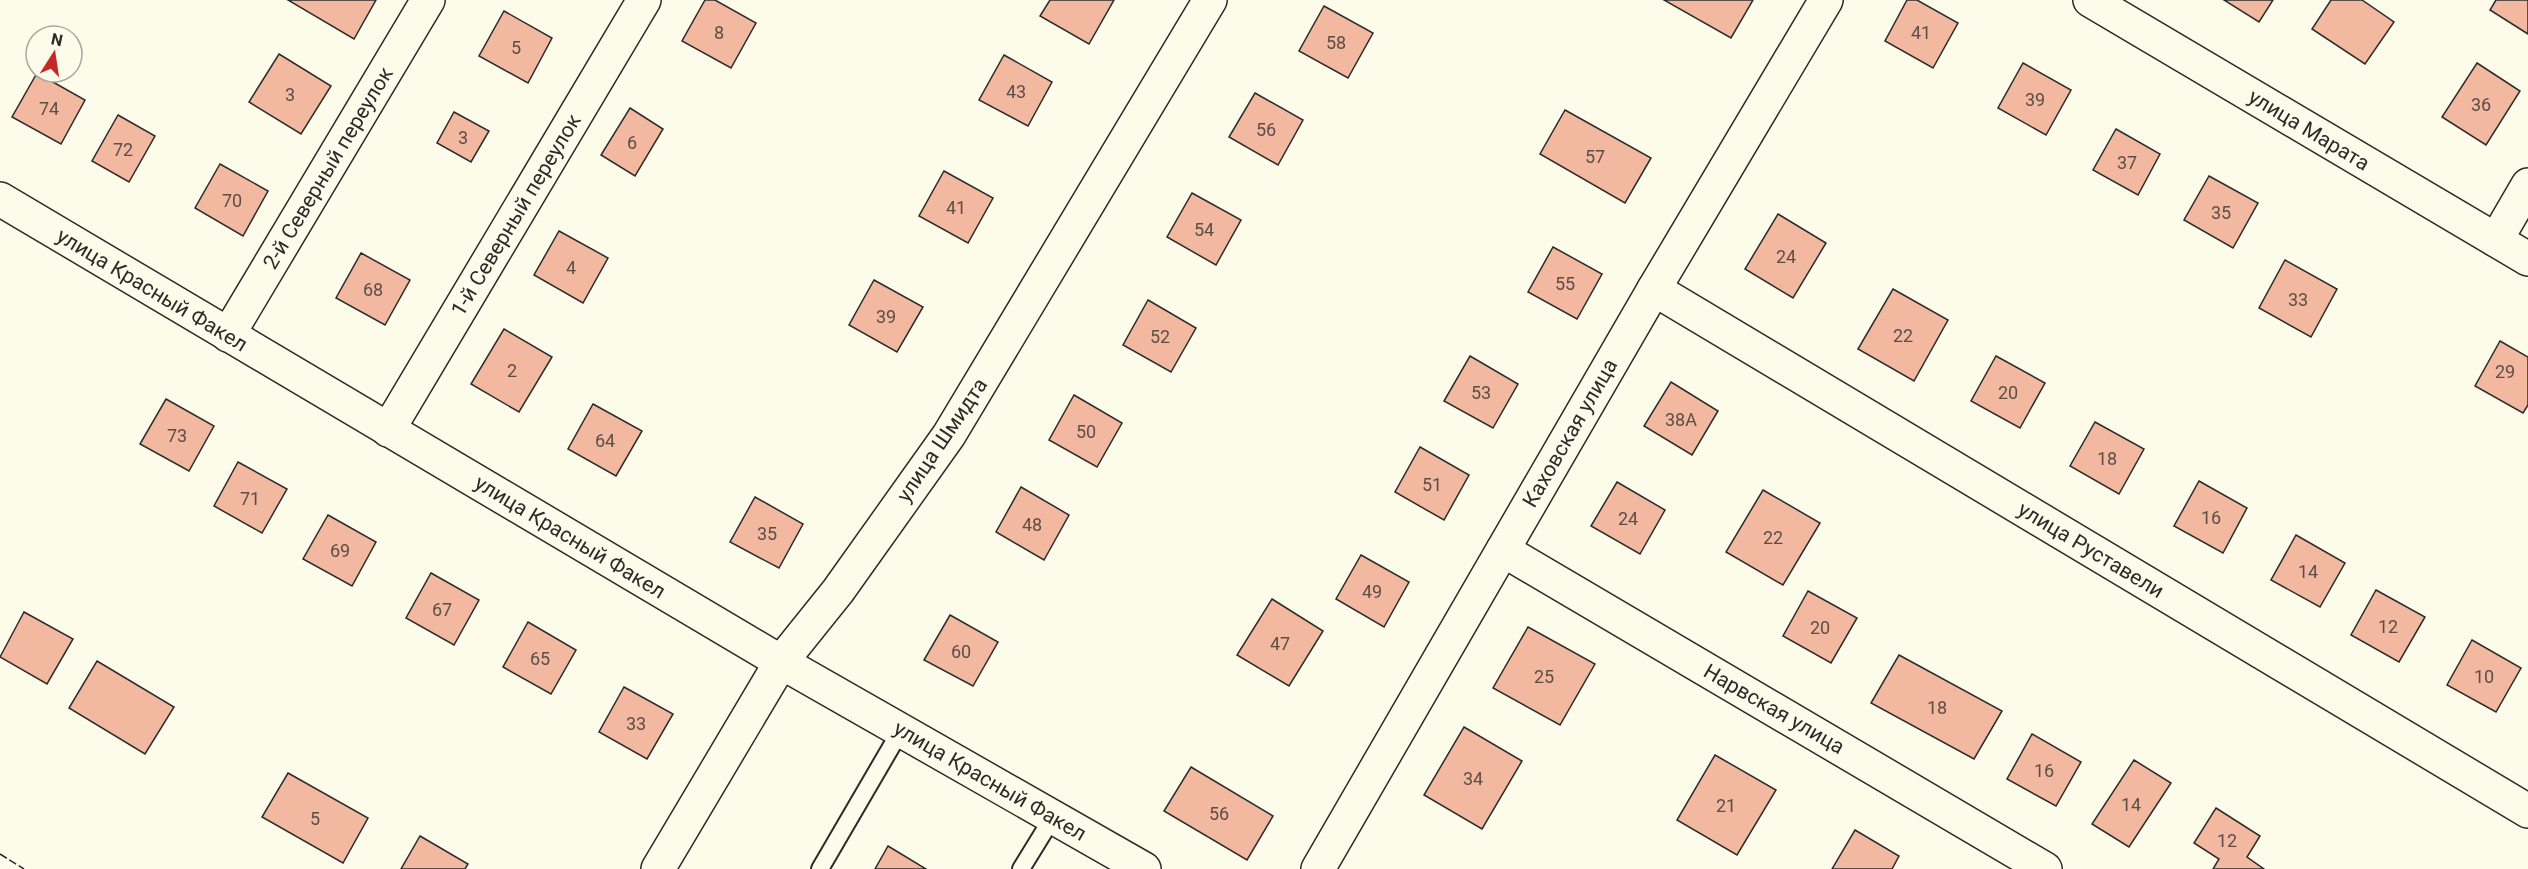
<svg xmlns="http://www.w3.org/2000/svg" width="2528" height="869" font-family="Roboto,sans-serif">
<rect width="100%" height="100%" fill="#fdfbea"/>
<g fill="#f2b8a0" stroke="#2b2b2b" stroke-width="1.5">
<path d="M 288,0 L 376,0 L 354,39 Z"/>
<path d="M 705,0 L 715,0 L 756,23 L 731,68 L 682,41 Z"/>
<path d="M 1050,0 L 1114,0 L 1089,44 L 1040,16 Z"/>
<path d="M 1664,0 L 1753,0 L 1731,38 Z"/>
<path d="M 1907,0 L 1917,0 L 1958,23 L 1933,68 L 1885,41 Z"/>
<path d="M 2224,0 L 2273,0 L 2259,22 Z"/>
<path d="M 2331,0 L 2362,0 L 2394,22 L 2365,64 L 2312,29 Z"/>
<path d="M 2496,0 L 2528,0 L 2528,34 L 2490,10 Z"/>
<path d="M 1324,6 L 1373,33 L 1348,78 L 1299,51 Z"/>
<path d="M 504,11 L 552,38 L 528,83 L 479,56 Z"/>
<path d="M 279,54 L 331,86 L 301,134 L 249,102 Z"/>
<path d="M 1004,55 L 1052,82 L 1028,126 L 979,100 Z"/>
<path d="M 2023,63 L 2071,90 L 2046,135 L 1998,108 Z"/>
<path d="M 2477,63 L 2520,91 L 2486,145 L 2442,117 Z"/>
<path d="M 37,73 L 85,100 L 61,144 L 12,117 Z"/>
<path d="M 1255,93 L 1303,120 L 1278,165 L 1229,137 Z"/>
<path d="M 630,108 L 663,129 L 635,176 L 601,155 Z"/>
<path d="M 1565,110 L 1651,158 L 1625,203 L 1540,154 Z"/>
<path d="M 454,112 L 489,131 L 471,162 L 437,143 Z"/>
<path d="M 118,115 L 155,136 L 129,182 L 92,161 Z"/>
<path d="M 2116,129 L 2160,154 L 2138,195 L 2093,170 Z"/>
<path d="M 220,164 L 268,191 L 243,236 L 195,208 Z"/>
<path d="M 944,171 L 993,198 L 968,243 L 919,216 Z"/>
<path d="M 2209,176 L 2258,203 L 2233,248 L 2184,220 Z"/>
<path d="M 1192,193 L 1241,220 L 1216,265 L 1167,237 Z"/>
<path d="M 1778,214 L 1826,243 L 1793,298 L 1745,269 Z"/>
<path d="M 559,231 L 608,258 L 583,303 L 534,275 Z"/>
<path d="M 1553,247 L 1602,274 L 1577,319 L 1528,292 Z"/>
<path d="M 361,253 L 410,280 L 385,325 L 336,298 Z"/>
<path d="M 2285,260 L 2337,289 L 2311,337 L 2259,308 Z"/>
<path d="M 874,280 L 923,307 L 897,352 L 849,325 Z"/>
<path d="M 1893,289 L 1948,320 L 1914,381 L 1858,349 Z"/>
<path d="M 1148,300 L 1196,328 L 1171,372 L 1123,345 Z"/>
<path d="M 504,329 L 552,357 L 519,412 L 471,384 Z"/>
<path d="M 2500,341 L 2528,357 L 2528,405 L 2523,413 L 2475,386 Z"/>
<path d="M 1470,356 L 1518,384 L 1493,428 L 1444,401 Z"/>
<path d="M 1996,356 L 2045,383 L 2020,428 L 1971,401 Z"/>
<path d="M 1671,382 L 1718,411 L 1692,455 L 1644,426 Z"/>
<path d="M 1074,395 L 1122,423 L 1097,467 L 1049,440 Z"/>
<path d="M 166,399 L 214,426 L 189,471 L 140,444 Z"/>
<path d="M 593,404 L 642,431 L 616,476 L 568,449 Z"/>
<path d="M 2095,422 L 2144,449 L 2119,494 L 2070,466 Z"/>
<path d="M 1420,447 L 1469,475 L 1444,520 L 1395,492 Z"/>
<path d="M 238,462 L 287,489 L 262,533 L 214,506 Z"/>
<path d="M 2199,481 L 2247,508 L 2223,553 L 2174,526 Z"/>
<path d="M 1617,482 L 1665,510 L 1640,554 L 1591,526 Z"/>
<path d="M 1021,487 L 1069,515 L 1044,560 L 996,532 Z"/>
<path d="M 1763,490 L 1820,523 L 1783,585 L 1726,552 Z"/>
<path d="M 755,497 L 803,524 L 779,568 L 730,542 Z"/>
<path d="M 328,515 L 376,542 L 352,586 L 303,559 Z"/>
<path d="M 2296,535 L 2345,563 L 2320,607 L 2271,580 Z"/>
<path d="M 1361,555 L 1409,582 L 1384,627 L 1336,599 Z"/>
<path d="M 431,573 L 479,600 L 454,645 L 406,618 Z"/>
<path d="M 2376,590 L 2425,617 L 2399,662 L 2351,635 Z"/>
<path d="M 1808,591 L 1857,618 L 1831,663 L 1783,636 Z"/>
<path d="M 1272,599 L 1323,631 L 1289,686 L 1237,655 Z"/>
<path d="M 24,612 L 73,639 L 47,684 L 0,657 Z"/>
<path d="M 950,615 L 998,642 L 973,686 L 924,660 Z"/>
<path d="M 528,622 L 576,650 L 551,694 L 503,667 Z"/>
<path d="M 1528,627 L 1595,664 L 1560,725 L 1493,688 Z"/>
<path d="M 2472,640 L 2521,668 L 2496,712 L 2447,685 Z"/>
<path d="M 1899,655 L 2002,711 L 1974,759 L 1871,703 Z"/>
<path d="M 97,661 L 174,707 L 145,754 L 69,708 Z"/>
<path d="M 624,687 L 673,714 L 647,759 L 599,732 Z"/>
<path d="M 1464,727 L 1522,761 L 1482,829 L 1424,795 Z"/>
<path d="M 2032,734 L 2081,762 L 2056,806 L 2007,779 Z"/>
<path d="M 1715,755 L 1776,790 L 1737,855 L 1677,820 Z"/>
<path d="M 2134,760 L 2171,783 L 2129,847 L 2092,824 Z"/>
<path d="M 1191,767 L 1273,816 L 1247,860 L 1164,811 Z"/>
<path d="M 288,773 L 368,818 L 343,863 L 262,817 Z"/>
<path d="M 2216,808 L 2260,836 L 2247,857 L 2264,869 L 2213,869 L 2219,859 L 2194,843 Z"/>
<path d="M 1855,830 L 1899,856 L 1892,869 L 1832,869 Z"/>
<path d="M 420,836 L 468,864 L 465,869 L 401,869 Z"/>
<path d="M 888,846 L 926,869 L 875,869 Z"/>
</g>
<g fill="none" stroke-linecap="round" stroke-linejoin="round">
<g stroke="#2b2b2b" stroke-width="20">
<g id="service">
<path d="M 820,869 L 901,730"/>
<path d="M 1021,869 L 1053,817"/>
</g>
</g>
<g stroke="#2b2b2b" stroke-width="36">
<g id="minor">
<path d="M 2090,0 L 2528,259"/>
<path d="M 0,199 L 781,662 L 1144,869"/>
<path d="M 2496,240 L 2528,185"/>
<path d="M 1654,289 L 2528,811"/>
<path d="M 228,335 L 428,0"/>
<path d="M 388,430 L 644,0"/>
<path d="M 1503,550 L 2045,869"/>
<path d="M 658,869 L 781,662 L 838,591 L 949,435 L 1210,0"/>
<path d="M 1318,869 L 1654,289 L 1826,0"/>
</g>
</g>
<use href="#service" stroke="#fdfbea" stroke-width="16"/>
<use href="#minor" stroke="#fdfbea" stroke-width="33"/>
<path stroke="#2b2b2b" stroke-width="1.5" stroke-dasharray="8 3" stroke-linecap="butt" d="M 0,854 L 24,869"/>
</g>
<g text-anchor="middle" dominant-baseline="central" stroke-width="4.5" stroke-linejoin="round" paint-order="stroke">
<g font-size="18" fill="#5d4e48">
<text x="719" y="32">8</text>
<text x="1921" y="32">41</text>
<text x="1336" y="42">58</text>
<text x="516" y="47">5</text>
<text x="1016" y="91">43</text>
<text x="290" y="94">3</text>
<text x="2035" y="99">39</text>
<text x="2481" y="104">36</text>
<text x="49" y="108">74</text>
<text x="1266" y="129">56</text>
<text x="463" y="137">3</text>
<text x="632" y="142">6</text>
<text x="123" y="149">72</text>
<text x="1595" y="156">57</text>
<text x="2127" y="162">37</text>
<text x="232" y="200">70</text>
<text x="956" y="207">41</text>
<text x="2221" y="212">35</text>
<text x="1204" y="229">54</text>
<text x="1786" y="256">24</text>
<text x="571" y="267">4</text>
<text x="1565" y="283">55</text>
<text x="373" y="289">68</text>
<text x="2298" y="299">33</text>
<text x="886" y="316">39</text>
<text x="1903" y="335">22</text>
<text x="1160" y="336">52</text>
<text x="512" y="370">2</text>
<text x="2505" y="371">29</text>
<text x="1481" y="392">53</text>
<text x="2008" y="392">20</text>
<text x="1681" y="419">38А</text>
<text x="1086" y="431">50</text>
<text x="177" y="435">73</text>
<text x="605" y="440">64</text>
<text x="2107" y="458">18</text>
<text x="1432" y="484">51</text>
<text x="250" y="498">71</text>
<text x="2211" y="517">16</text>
<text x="1628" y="518">24</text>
<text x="1032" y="524">48</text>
<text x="767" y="533">35</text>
<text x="1773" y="537">22</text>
<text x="340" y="550">69</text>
<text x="2308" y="571">14</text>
<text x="1372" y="591">49</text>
<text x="442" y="609">67</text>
<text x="2388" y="626">12</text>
<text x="1820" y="627">20</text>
<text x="1280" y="643">47</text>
<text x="961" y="651">60</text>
<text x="540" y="658">65</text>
<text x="1544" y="676">25</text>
<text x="2484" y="676">10</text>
<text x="1937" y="707">18</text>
<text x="636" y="723">33</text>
<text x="2044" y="770">16</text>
<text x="1473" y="778">34</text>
<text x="2131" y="804">14</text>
<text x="1726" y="805">21</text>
<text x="1219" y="813">56</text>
<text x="315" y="818">5</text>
<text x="2227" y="840">12</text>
</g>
<g font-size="21" fill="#2b2b2b" stroke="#fdfbea">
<text transform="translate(2309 130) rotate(31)">улица Марата</text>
<text transform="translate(328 168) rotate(-59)">2-й Северный переулок</text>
<text transform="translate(516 215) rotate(-59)">1-й Северный переулок</text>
<text transform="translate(152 290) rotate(31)">улица Красный Факел</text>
<text transform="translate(1570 433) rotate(-60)">Каховская улица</text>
<text transform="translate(942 440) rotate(-56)">улица Шмидта</text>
<text transform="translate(570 537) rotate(31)">улица Красный Факел</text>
<text transform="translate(2091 550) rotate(31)">улица Руставели</text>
<text transform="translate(1774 709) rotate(30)">Нарвская улица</text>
<text transform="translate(990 781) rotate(30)">улица Красный Факел</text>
</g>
</g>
<g transform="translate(54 54) rotate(12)"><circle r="28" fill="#fdfbea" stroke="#a9a89e" stroke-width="1.5"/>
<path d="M0-4.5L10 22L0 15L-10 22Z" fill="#c62828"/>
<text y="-9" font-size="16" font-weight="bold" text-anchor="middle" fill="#2b2b2b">N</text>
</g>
</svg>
